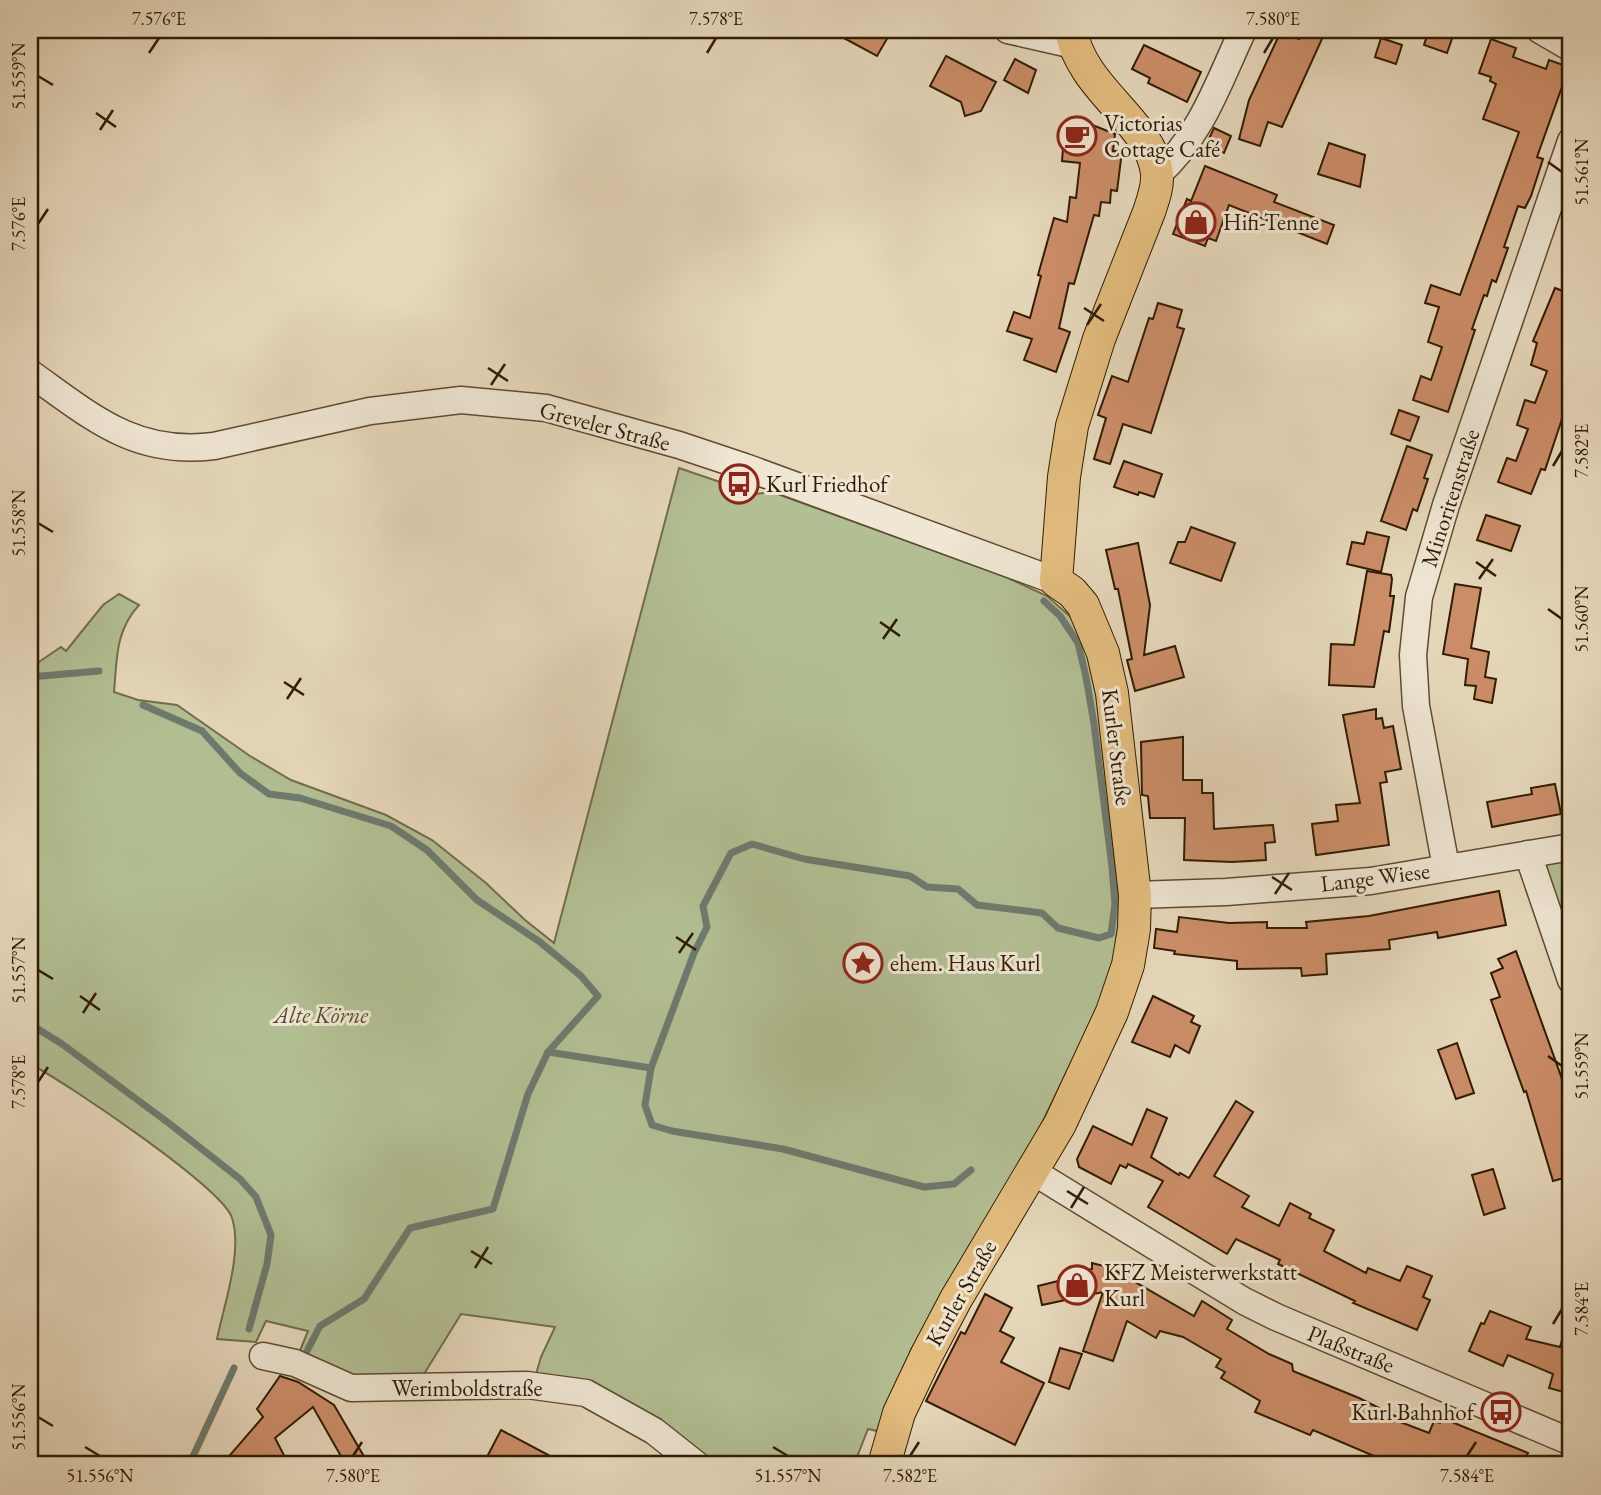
<svg xmlns="http://www.w3.org/2000/svg" width="1601" height="1495" font-family="'EB Garamond',serif">
<rect width="100%" height="100%" fill="#e6d8bb"/>
<filter id="stains"><feTurbulence type="fractalNoise" baseFrequency=".00286" numOctaves="4"/><feColorMatrix values="0 0 0 0 .2 0 0 0 0 .09 0 0 0 0 .02 0 0 0 .5 -.17"/></filter>
<radialGradient id="worn" r=".72"><stop offset=".6" stop-color="#630" stop-opacity="0"/><stop offset="1" stop-color="#630" stop-opacity=".3"/></radialGradient>
<g fill="#b2bf93" stroke="#716e4b" stroke-width="2">
<path d="M 679,468 L 755,494 L 772,492 L 1006,577 L 1047,596 L 1073,619 L 1086,649 L 1097,697 L 1106,780 L 1118,886 L 1119,918 L 1114,957 L 1099,1005 L 1027,1154 L 911,1350 L 877,1431 L 868,1429 L 857,1457 L 848,1465 L 712,1465 L 660,1419 L 536,1374 L 541,1357 L 555,1327 L 461,1314 L 416,1387 L 410,1387 L 295,1363 L 308,1331 L 266,1321 L 256,1342 L 217,1339 C 224,1305 243,1251 232,1218 C 223,1188 64,1081 30,1064 L 30,668 L 61,647 L 66,651 L 103,605 L 119,594 L 139,605 C 115,631 117,660 114,692 L 138,700 L 177,705 L 250,756 L 291,780 L 386,815 L 432,840 L 486,883 L 525,920 L 554,943 Z"/>
<path d="M 1571,847 L 1571,932 L 1556,932 L 1529,854 Z"/>
</g>
<g fill="none" stroke-linecap="round" stroke-linejoin="round">
<g stroke="#6e7a6f" stroke-width="7">
<path d="M 30,677 L 99,671"/>
<path d="M 143,705 L 202,731 L 240,773 L 269,794 L 300,798 L 391,826 L 427,850 L 477,900 L 540,942 L 581,976 L 598,996 L 548,1052 L 528,1094 L 493,1209 L 410,1228 L 364,1299 L 320,1326 L 306,1353"/>
<path d="M 30,1024 L 62,1044 L 170,1124 L 240,1179 L 256,1197 L 271,1235 L 267,1264 L 249,1329"/>
<path d="M 548,1052 L 651,1068"/>
<path d="M 971,1170 L 954,1184 L 924,1187 L 783,1149 L 672,1131 L 652,1125 L 645,1105 L 651,1068 L 694,953 L 707,927 L 703,906 L 731,853 L 752,844 L 804,859 L 910,876 L 927,887 L 958,889 L 977,905 L 1042,913 L 1058,928 L 1099,938 L 1111,934 L 1115,904 L 1112,867 L 1094,724 L 1086,677 L 1078,643 L 1060,616 L 1044,601"/>
<path d="M 189,1465 L 234,1368"/>
</g>
</g>
<g fill="#cc8e69" stroke="#301c03" stroke-width="2">
<path d="M 829,30 L 892,30 L 877,56 Z"/>
<path d="M 1304,30 L 1326,30 L 1282,127 L 1268,122 L 1260,146 L 1239,139 L 1249,100 L 1281,31 L 1299,39 Z"/>
<path d="M 1429,30 L 1455,30 L 1447,53 L 1424,45 Z"/>
<path d="M 1381,38 L 1402,45 L 1396,64 L 1375,57 Z"/>
<path d="M 1491,39 L 1516,48 L 1513,57 L 1546,69 L 1549,60 L 1569,67 L 1537,157 L 1543,159 L 1531,196 L 1525,208 L 1518,206 L 1504,247 L 1508,248 L 1496,282 L 1492,280 L 1487,296 L 1484,295 L 1472,329 L 1475,330 L 1448,412 L 1413,400 L 1421,376 L 1431,380 L 1442,347 L 1428,342 L 1439,307 L 1425,303 L 1431,285 L 1460,295 L 1519,132 L 1483,119 L 1496,84 L 1490,81 L 1491,77 L 1479,73 Z"/>
<path d="M 1144,45 L 1201,72 L 1187,102 L 1148,83 L 1150,78 L 1132,69 Z"/>
<path d="M 946,56 L 996,82 L 981,111 L 965,116 L 961,102 L 930,86 Z"/>
<path d="M 1015,59 L 1036,70 L 1028,93 L 1004,80 Z"/>
<path d="M 1065,122 L 1090,124 L 1115,134 L 1113,151 L 1122,151 L 1117,191 L 1111,190 L 1110,203 L 1101,202 L 1099,216 L 1094,215 L 1074,284 L 1069,283 L 1059,328 L 1070,332 L 1056,372 L 1024,360 L 1032,339 L 1007,331 L 1014,312 L 1030,318 L 1041,276 L 1038,275 L 1054,218 L 1067,222 L 1070,197 L 1076,198 L 1080,163 L 1062,161 Z"/>
<path d="M 1214,128 L 1231,136 L 1224,153 L 1206,145 Z"/>
<path d="M 1329,143 L 1365,155 L 1360,187 L 1318,174 Z"/>
<path d="M 1205,166 L 1277,195 L 1274,202 L 1334,225 L 1327,244 L 1229,205 L 1216,241 L 1208,238 L 1205,246 L 1173,234 L 1187,199 L 1191,201 Z"/>
<path d="M 1555,288 L 1571,294 L 1571,415 L 1564,413 L 1545,470 L 1541,469 L 1531,494 L 1498,482 L 1507,458 L 1516,461 L 1528,429 L 1517,425 L 1525,400 L 1535,403 L 1547,371 L 1531,365 L 1537,343 L 1533,341 Z"/>
<path d="M 1158,303 L 1182,310 L 1177,327 L 1184,329 L 1151,433 L 1123,424 L 1110,464 L 1094,459 L 1106,418 L 1098,415 L 1112,376 L 1128,382 L 1149,318 L 1153,319 Z"/>
<path d="M 1399,410 L 1419,417 L 1410,441 L 1391,434 Z"/>
<path d="M 1407,446 L 1432,455 L 1424,478 L 1428,479 L 1417,511 L 1413,509 L 1406,530 L 1381,521 Z"/>
<path d="M 1124,461 L 1162,474 L 1154,497 L 1139,492 L 1138,495 L 1114,487 Z"/>
<path d="M 1486,515 L 1520,526 L 1511,551 L 1477,540 Z"/>
<path d="M 1191,527 L 1235,543 L 1221,581 L 1170,563 L 1178,542 L 1185,542 Z"/>
<path d="M 1367,532 L 1389,537 L 1381,572 L 1347,564 L 1352,542 L 1364,544 Z"/>
<path d="M 1138,543 L 1150,605 L 1144,655 L 1175,646 L 1184,677 L 1135,691 L 1127,660 L 1132,659 L 1118,589 L 1115,589 L 1106,550 Z"/>
<path d="M 1367,571 L 1391,575 L 1392,579 L 1390,596 L 1394,596 L 1389,632 L 1384,631 L 1374,687 L 1329,685 L 1331,644 L 1354,645 Z"/>
<path d="M 1455,584 L 1481,588 L 1471,648 L 1489,652 L 1485,677 L 1496,679 L 1492,703 L 1474,699 L 1476,686 L 1465,685 L 1468,659 L 1443,654 Z"/>
<path d="M 1376,709 L 1376,719 L 1382,718 L 1384,728 L 1393,726 L 1401,769 L 1385,772 L 1387,782 L 1380,783 L 1389,845 L 1316,855 L 1312,824 L 1338,821 L 1336,805 L 1360,803 L 1343,715 Z"/>
<path d="M 1183,737 L 1183,780 L 1202,780 L 1202,793 L 1213,793 L 1214,829 L 1273,825 L 1275,842 L 1265,843 L 1266,860 L 1232,862 L 1184,860 L 1185,818 L 1150,818 L 1148,796 L 1142,795 L 1141,742 Z"/>
<path d="M 1555,784 L 1561,814 L 1492,827 L 1487,802 L 1532,794 L 1531,788 Z"/>
<path d="M 1499,891 L 1506,925 L 1438,938 L 1437,932 L 1389,940 L 1390,949 L 1326,954 L 1327,974 L 1302,976 L 1301,968 L 1237,969 L 1237,961 L 1174,954 L 1175,951 L 1154,948 L 1156,929 L 1177,932 L 1179,917 L 1229,923 L 1267,922 L 1267,928 L 1307,928 L 1306,922 L 1369,916 Z"/>
<path d="M 1516,951 L 1571,1104 L 1571,1176 L 1553,1181 L 1526,1091 L 1524,1092 L 1491,1000 L 1500,997 L 1491,973 L 1503,968 L 1498,959 Z"/>
<path d="M 1153,996 L 1194,1016 L 1191,1022 L 1200,1026 L 1189,1053 L 1175,1045 L 1170,1057 L 1132,1042 Z"/>
<path d="M 1457,1043 L 1474,1093 L 1456,1099 L 1438,1050 Z"/>
<path d="M 1236,1101 L 1253,1112 L 1214,1176 L 1249,1196 L 1242,1207 L 1279,1226 L 1290,1203 L 1311,1214 L 1309,1218 L 1334,1230 L 1324,1251 L 1366,1273 L 1368,1268 L 1400,1281 L 1407,1266 L 1432,1276 L 1423,1297 L 1430,1300 L 1417,1330 L 1353,1303 L 1355,1301 L 1278,1264 L 1280,1260 L 1236,1239 L 1227,1254 L 1148,1207 L 1163,1181 L 1128,1164 L 1126,1168 L 1120,1165 L 1111,1184 L 1079,1167 L 1077,1159 L 1093,1126 L 1132,1145 L 1147,1109 L 1167,1118 L 1151,1157 L 1179,1175 L 1180,1173 L 1189,1178 Z"/>
<path d="M 1493,1169 L 1505,1208 L 1484,1215 L 1472,1175 Z"/>
<path d="M 1092,1263 L 1111,1268 L 1194,1316 L 1202,1301 L 1232,1320 L 1227,1329 L 1269,1354 L 1292,1364 L 1293,1371 L 1359,1398 L 1397,1417 L 1395,1420 L 1429,1433 L 1434,1421 L 1440,1423 L 1442,1418 L 1528,1453 L 1520,1465 L 1395,1465 L 1313,1430 L 1310,1435 L 1255,1412 L 1260,1401 L 1221,1378 L 1225,1372 L 1216,1367 L 1221,1359 L 1183,1337 L 1160,1331 L 1156,1338 L 1127,1321 L 1113,1361 L 1083,1351 L 1103,1292 L 1042,1305 L 1038,1286 L 1062,1280 L 1061,1277 L 1092,1269 Z"/>
<path d="M 985,1294 L 1012,1308 L 1000,1331 L 1014,1338 L 1001,1362 L 1044,1383 L 1015,1445 L 926,1401 L 961,1332 L 965,1334 Z"/>
<path d="M 1490,1311 L 1531,1327 L 1526,1339 L 1560,1347 L 1566,1327 L 1571,1328 L 1571,1394 L 1549,1388 L 1553,1374 L 1508,1355 L 1503,1366 L 1469,1351 L 1481,1323 L 1484,1324 Z"/>
<path d="M 1060,1348 L 1082,1354 L 1069,1389 L 1049,1382 Z"/>
<path d="M 280,1376 L 298,1382 L 334,1405 L 369,1465 L 346,1465 L 313,1407 L 275,1438 L 289,1465 L 236,1465 L 230,1455 L 263,1417 L 257,1409 Z"/>
<path d="M 501,1430 L 567,1465 L 495,1465 L 488,1455 Z"/>
</g>
<g fill="none" stroke-linecap="round" stroke-linejoin="round">
<g stroke="#5e4b31" stroke-width="29">
<g id="minor">
<path d="M 1008,30 L 1074,45"/>
<path d="M 1540,30 L 1571,48"/>
<path d="M 1157,175 C 1201,137 1219,81 1243,30"/>
<path d="M 30,373 C 91,416 134,456 214,446 L 370,411 L 461,400 L 546,408 L 679,445 L 745,467 L 1056,581"/>
<path d="M 1528,854 L 1571,980"/>
<path d="M 1446,867 L 1416,706 L 1413,655 L 1419,597 L 1446,505 L 1571,141"/>
<path d="M 1135,895 L 1226,892 L 1371,881 L 1571,847"/>
<path d="M 1032,1171 L 1244,1301 L 1276,1317 L 1571,1442"/>
<path d="M 263,1356 L 295,1363 L 351,1388 L 527,1385 L 586,1393 L 654,1431 L 697,1465"/>
</g>
</g>
<g stroke="#301c03" stroke-width="34">
<path id="major" d="M 884,1465 L 899,1413 L 926,1356 L 956,1299 L 1060,1124 L 1112,1012 L 1128,965 L 1134,929 L 1135,895 L 1112,693 L 1103,653 L 1083,605 L 1072,592 L 1056,581 L 1064,477 L 1072,426 L 1099,339 L 1149,212 C 1153,200 1158,187 1157,174 C 1152,122 1081,90 1071,30"/>
</g>
<use href="#minor" stroke="#efe6d3" stroke-width="26"/>
<use href="#major" stroke="#e3bc7e" stroke-width="32"/>
</g>
<path fill="none" stroke="#301c03" stroke-width="2.5" d="M 149,53 L 159,38M 707,53 L 716,38M 1264,53 L 1273,38M 38,76 L 53,85M 96,113 L 116,127M 100,130 L 113,110M 1548,162 L 1562,172M 38,224 L 48,209M 1084,308 L 1104,321M 1087,325 L 1101,304M 488,368 L 508,381M 491,385 L 505,364M 1553,466 L 1562,451M 38,523 L 53,532M 1476,562 L 1496,576M 1479,579 L 1493,559M 1548,609 L 1562,619M 880,622 L 900,636M 883,639 L 897,619M 284,682 L 304,695M 287,699 L 301,678M 1272,877 L 1292,890M 1275,894 L 1289,873M 676,937 L 696,950M 679,953 L 693,933M 38,970 L 53,979M 80,996 L 100,1010M 83,1013 L 96,993M 1548,1056 L 1562,1066M 38,1082 L 48,1067M 1067,1191 L 1088,1204M 1071,1208 L 1084,1187M 471,1251 L 492,1264M 475,1268 L 488,1247M 1553,1324 L 1562,1309M 38,1417 L 53,1426M 85,1447 L 100,1456M 773,1447 L 788,1456M 353,1456 L 362,1442M 910,1456 L 919,1442M 1467,1456 L 1476,1442"/>
<defs>
<g id="cafe-ring" transform="scale(2.0125)"><circle r="9.5" fill="#efe6d3" stroke="#8f2418" stroke-width="1.5"/><path d="M-5.5-4.5H6V0H3Q3 3.5 0 3.5H-2.5Q-5.5 3.5-5.5 0ZM3-3.2v2h1.7v-2ZM-6 4.5H4V6H-6Z" fill="#8f2418"/></g>
<g id="shop-ring" transform="scale(2.0125)"><circle r="9.5" fill="#efe6d3" stroke="#8f2418" stroke-width="1.5"/><path d="M-5-2.5h2.3a2.7 3.5 0 0 1 5.4 0H5L5.5 6h-11ZM-1.5-2.5h3a1.5 2.3 0 0 0-3 0Z" fill="#8f2418"/></g>
<g id="bus-ring" transform="scale(2.0125)"><circle r="9.5" fill="#efe6d3" stroke="#8f2418" stroke-width="1.5"/><path d="M-5-6H5V4H4V6H2V4H-2V6H-4V4H-5ZM-3.5-4V0h7V-4ZM-3.5 1.2v1.5H-2V1.2ZM2 1.2v1.5H3.5V1.2Z" fill="#8f2418"/></g>
<g id="sight-ring" transform="scale(2.0125)"><circle r="9.5" fill="#efe6d3" stroke="#8f2418" stroke-width="1.5"/><path d="M0-6L1.8-2.2L6-1.7L2.9 1.2L3.7 5.4L0 3.3L-3.7 5.4L-2.9 1.2L-6-1.7L-1.8-2.2Z" fill="#8f2418"/></g>
</defs>
<g fill-rule="evenodd">
<use href="#cafe-ring" x="1077" y="136"/>
<use href="#shop-ring" x="1196" y="222"/>
<use href="#bus-ring" x="739" y="484"/>
<use href="#sight-ring" x="863" y="963"/>
<use href="#shop-ring" x="1077" y="1285"/>
<use href="#bus-ring" x="1501" y="1412"/>
</g>
<g text-anchor="middle" dominant-baseline="central" stroke-width="6" stroke-linejoin="round" paint-order="stroke">
<g font-size="23" fill="#301c03" stroke="#efe6d3" text-anchor="start">
<text x="1104" y="123">Victorias<tspan x="1104" dy="26">Cottage Café</tspan></text>
<text x="1223" y="222">Hifi-Tenne</text>
<text x="766" y="484">Kurl Friedhof</text>
<text x="890" y="963">ehem. Haus Kurl</text>
<text x="1104" y="1272">KFZ Meisterwerkstatt<tspan x="1104" dy="26">Kurl</tspan></text>
<text x="1474" y="1412" text-anchor="end">Kurl Bahnhof</text>
</g>
<g font-size="23" fill="#301c03" stroke="#efe6d3">
<text transform="translate(605 426) rotate(15)">Greveler Straße</text>
<text transform="translate(1450 498) rotate(-72)">Minoritenstraße</text>
<text transform="translate(1117 747) rotate(83)">Kurler Straße</text>
<text transform="translate(1375 877) rotate(-7)">Lange Wiese</text>
<text transform="translate(961 1293) rotate(-60)">Kurler Straße</text>
<text transform="translate(1351 1349) rotate(22)">Plaßstraße</text>
<text x="467" y="1388">Werimboldstraße</text>
</g>
<g font-size="23" font-style="italic" fill="#574d2e" stroke="#efe6d3">
<text x="321" y="1015">Alte Körne</text>
</g>
</g>
<rect width="1601" height="1495" fill="none" stroke="#e6d8bb" stroke-width="77"/>
<rect x="38" y="38" width="1524" height="1418" fill="none" stroke="#301c03" stroke-width="2.5"/>
<g font-size="18" text-anchor="middle" fill="#301c03">
<text x="159" y="25">7.576°E</text>
<text x="716" y="25">7.578°E</text>
<text x="1273" y="25">7.580°E</text>
<text transform="translate(19 76) rotate(-90)" y="6">51.559°N</text>
<text transform="translate(1582 172) rotate(-90)" y="6">51.561°N</text>
<text transform="translate(19 224) rotate(-90)" y="6">7.576°E</text>
<text transform="translate(1582 451) rotate(-90)" y="6">7.582°E</text>
<text transform="translate(19 523) rotate(-90)" y="6">51.558°N</text>
<text transform="translate(1582 619) rotate(-90)" y="6">51.560°N</text>
<text transform="translate(19 970) rotate(-90)" y="6">51.557°N</text>
<text transform="translate(1582 1066) rotate(-90)" y="6">51.559°N</text>
<text transform="translate(19 1082) rotate(-90)" y="6">7.578°E</text>
<text transform="translate(1582 1309) rotate(-90)" y="6">7.584°E</text>
<text transform="translate(19 1417) rotate(-90)" y="6">51.556°N</text>
<text x="100" y="1482">51.556°N</text>
<text x="353" y="1482">7.580°E</text>
<text x="788" y="1482">51.557°N</text>
<text x="910" y="1482">7.582°E</text>
<text x="1467" y="1482">7.584°E</text>
</g>
<rect width="100%" height="100%" filter="url(#stains)"/>
<rect width="100%" height="100%" fill="url(#worn)"/>
</svg>
